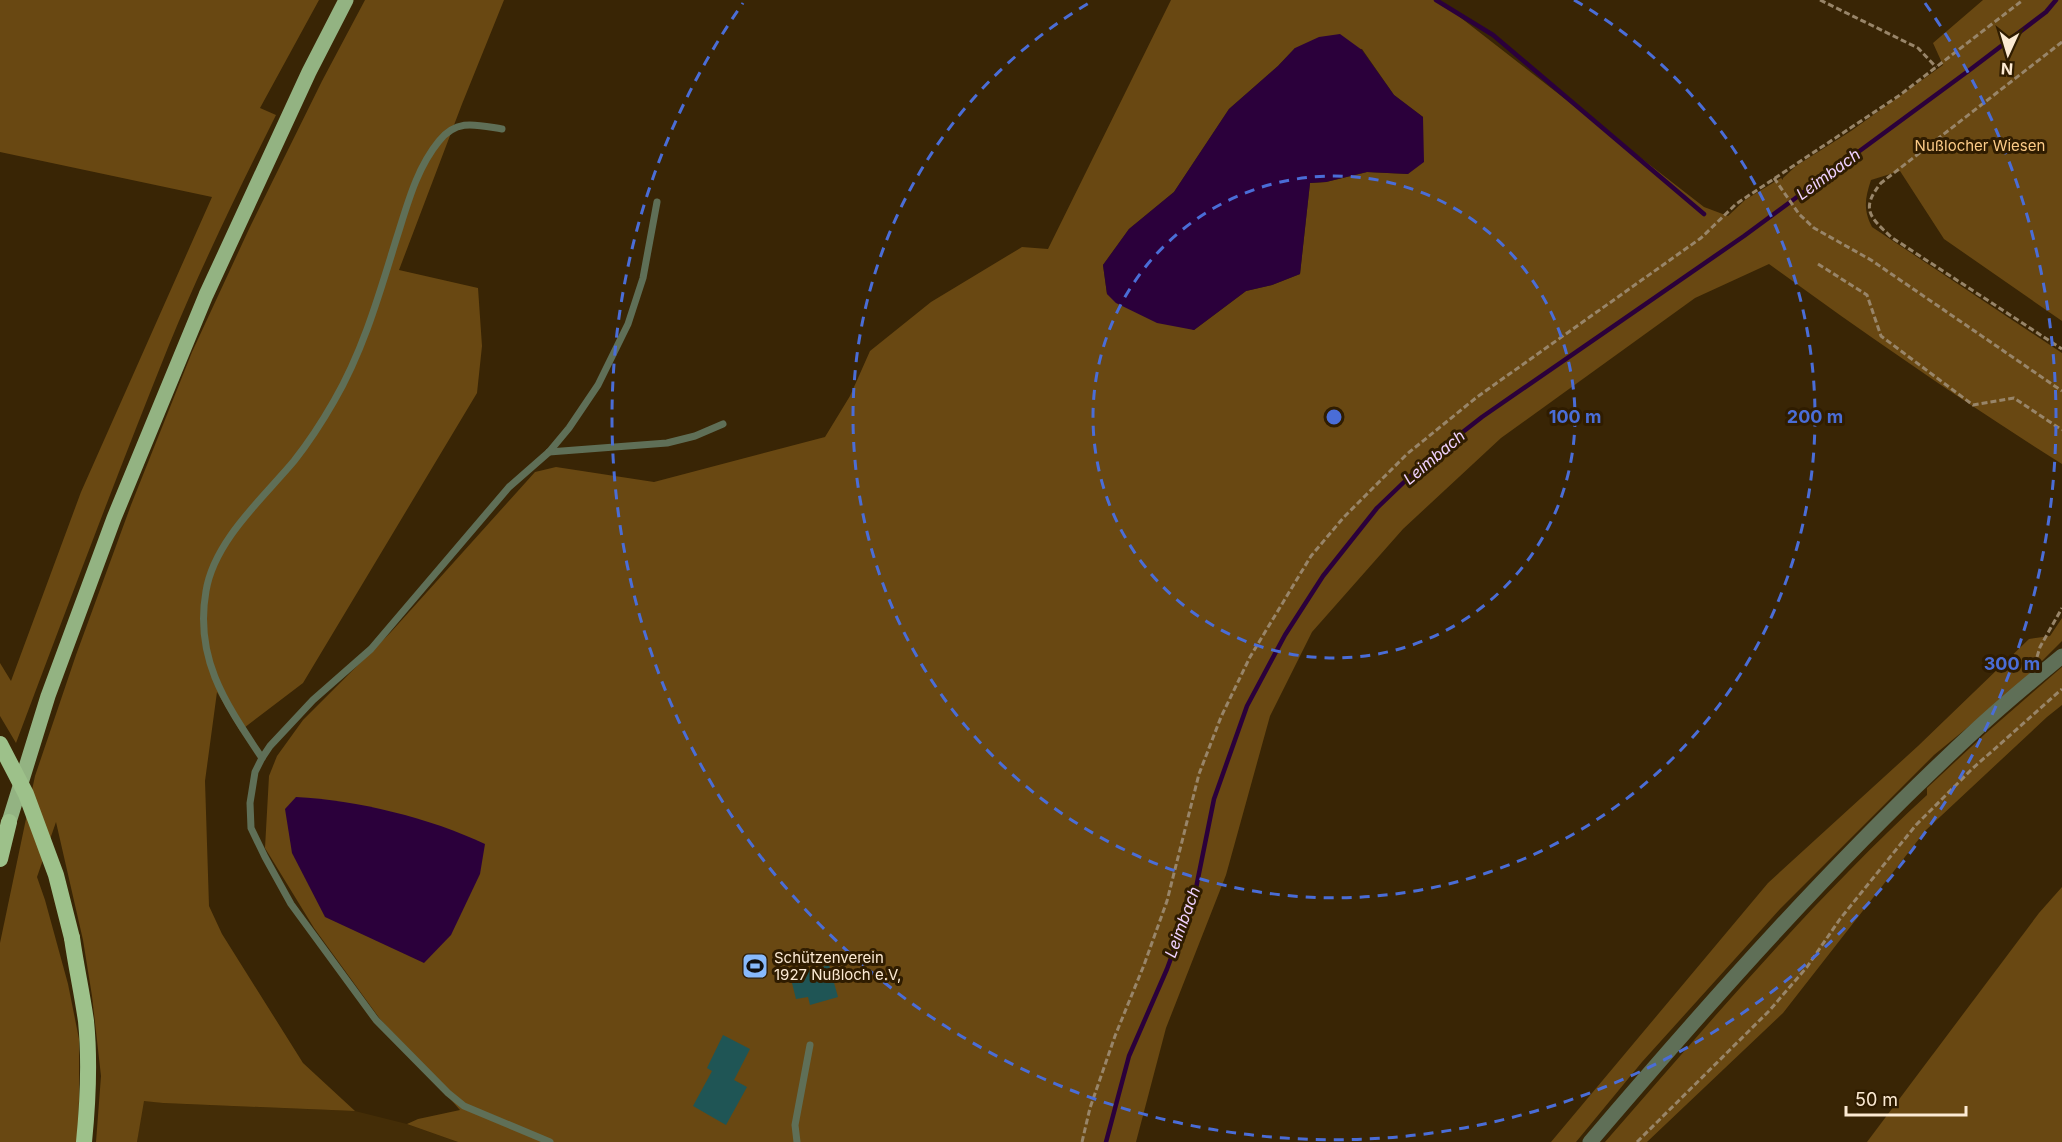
<svg xmlns="http://www.w3.org/2000/svg" width="2062" height="1142" font-family="Inter,sans-serif">
<rect width="100%" height="100%" fill="#392505"/>
<path fill="#442d07" d="M 143,1100 L 163,1103 L 355,1111 L 407,1124 L 458,1142 L 137,1142 Z"/>
<g fill="#694812" fill-rule="evenodd">
<path d="M 0,0 L 319,0 L 260,108 L 276,115 C 238,191 201,267 169,345 C 116,477 66,610 16,743 L 0,716 L 0,663 L 11,681 L 81,492 L 212,197 L 0,152 Z"/>
<path d="M 365,0 L 504,0 L 462,104 L 399,270 L 478,288 L 482,346 L 477,393 L 303,683 L 240,731 L 217,692 L 205,781 L 209,906 L 222,934 L 303,1063 L 355,1111 L 163,1103 L 144,1101 L 137,1142 L 96,1142 L 101,1076 L 92,996 L 83,940 L 56,822 L 37,877 L 45,900 L 68,984 L 79,1039 L 79,1100 L 77,1142 L 0,1142 L 0,943 L 35,776 L 76,655 L 131,505 L 192,352 L 249,229 L 322,81 Z"/>
<path d="M 1171,0 L 1438,0 L 1704,207 L 1728,216 L 1745,200 L 1781,178 L 1783,180 L 1783,178 L 1796,166 L 1851,131 L 1943,65 L 1933,43 L 1983,0 L 2062,0 L 2062,321 L 1944,239 L 1900,171 L 1871,180 C 1865,198 1863,210 1872,227 L 2062,353 L 2062,464 C 1962,401 1865,334 1769,264 L 1695,298 L 1501,438 L 1403,529 L 1312,632 L 1270,716 L 1226,875 L 1166,1028 L 1136,1142 L 458,1142 L 407,1124 L 418,1119 L 460,1110 L 380,1019 L 314,928 L 265,848 L 269,776 L 277,756 L 303,720 L 391,632 L 535,472 L 556,467 L 654,482 L 825,437 L 850,396 L 870,351 L 931,302 L 1022,247 L 1048,249 ZM 1295,48 L 1362,49 L 1394,95 L 1423,117 L 1408,174 L 1367,172 L 1326,182 L 1310,183 L 1300,274 L 1272,285 L 1246,291 L 1194,330 L 1107,294 L 1103,265 L 1129,229 L 1174,192 L 1229,109 L 1278,66 Z"/>
<path d="M 2062,618 L 2062,641 L 2012,691 L 1934,755 L 1780,909 L 1642,1062 L 1576,1142 L 1551,1142 L 1768,883 L 1918,746 L 2029,639 L 2050,636 Z"/>
<path d="M 2062,667 L 2062,705 L 2047,717 L 1926,830 L 1783,1013 L 1647,1142 L 1605,1142 C 1709,1023 1811,902 1927,795 L 1927,788 L 1986,733 Z"/>
<path d="M 2062,887 L 2062,1142 L 1867,1142 L 2039,913 Z"/>
</g>
<g fill="#2b003b">
<path d="M 1340,34 L 1362,50 L 1394,95 L 1423,117 L 1424,162 L 1408,174 L 1367,172 L 1326,182 L 1310,183 L 1300,274 L 1272,285 L 1246,291 L 1194,330 L 1157,323 L 1116,303 L 1107,294 L 1103,265 L 1129,229 L 1174,192 L 1229,109 L 1278,66 L 1295,48 L 1319,37 Z"/>
<path d="M 296,797 C 357,800 430,818 485,844 L 480,874 L 451,935 L 424,963 L 325,917 L 292,853 L 285,809 Z"/>
</g>
<g fill="none" stroke-linecap="round" stroke-linejoin="round">
<g stroke="#2b003b" stroke-width="4.5">
<path d="M 1436,0 L 1493,35 L 1704,214"/>
<path d="M 1106,1142 L 1129,1056 L 1167,969 L 1195,893 L 1214,799 L 1247,706 L 1285,635 L 1323,576 L 1377,508 L 1427,460 L 1482,417 L 1744,236 L 1971,69 L 2046,12 L 2056,0"/>
</g>
</g>
<g fill="#1f5555">
<path d="M 829,965 L 838,997 L 810,1005 L 808,997 L 796,999 L 790,975 Z"/>
<path d="M 723,1035 L 750,1049 L 734,1080 L 747,1087 L 726,1125 L 693,1106 L 712,1071 L 707,1068 Z"/>
</g>
<g fill="none" stroke-linecap="round" stroke-linejoin="round">
<g stroke="#988569" stroke-width="3" stroke-dasharray="6 3" stroke-linecap="butt">
<path d="M 1820,0 L 1918,48 L 1936,67"/>
<path d="M 2062,42 L 1881,183 C 1860,209 1870,217 1891,237 L 2062,349"/>
<path d="M 1774,178 L 1799,214 L 1814,228 L 1871,260 L 2062,391"/>
<path d="M 1818,264 L 1867,295 L 1881,336 L 1973,405 L 2014,398 L 2062,430"/>
<path d="M 2037,657 L 2040,647 L 2062,608"/>
<path d="M 1082,1142 L 1090,1108 L 1115,1036 L 1144,965 L 1167,901 L 1199,774 L 1221,717 L 1250,657 L 1311,556 L 1344,517 L 1407,454 L 1477,397 L 1701,238 L 1736,204 L 1900,95 L 2023,0"/>
<path d="M 1637,1142 L 1769,1011 L 1807,967 L 1840,919 L 1916,825 L 1972,769 L 2062,689"/>
</g>
<g stroke="#5f6f57" stroke-width="7">
<path d="M 549,452 L 667,443 L 695,436 L 723,424"/>
<path d="M 262,758 C 226,704 194,659 206,591 C 214,541 263,498 294,461 C 309,442 322,422 334,401 C 363,351 379,295 396,240 C 407,206 416,169 439,141 C 457,118 477,125 502,129"/>
<path d="M 550,1142 L 464,1106 L 448,1093 L 376,1020 L 291,904 L 265,857 L 251,828 L 250,803 L 255,772 L 262,758 L 270,746 L 313,700 L 371,649 L 509,487 L 549,452 L 569,428 L 598,385 L 628,324 L 643,278 L 657,202"/>
<path d="M 797,1142 L 795,1125 L 810,1045"/>
</g>
<path stroke="#5f6f57" stroke-width="15" d="M 1590,1142 C 1713,998 1839,856 1979,727 C 2006,702 2034,679 2062,656"/>
<path stroke="#93b382" stroke-width="15" d="M 9,822 L 48,696 L 114,518 L 206,295 L 309,72 L 346,0"/>
<g stroke="#9dc18a" stroke-width="16">
<path d="M 0,859 L 9,822"/>
<path d="M 72,938 C 76,966 82,993 86,1021 C 90,1061 88,1102 84,1142"/>
</g>
<path stroke="#9dc18a" stroke-width="16" d="M 0,744 L 26,794 L 56,875 L 72,938"/>
</g>
<g fill="none" stroke="#4a6dd7" stroke-width="3" stroke-dasharray="10 8">
<circle cx="1334" cy="417" r="241"/>
<path d="M1574 0A481 481 0 1 1 1094 0"/>
<path d="M1925 3A722 722 0 1 1 743 3"/>
</g>
<defs>
<g id="stadium-square" transform="scale(1.35)"><rect x="-9" y="-9" width="18" height="18" rx="4" fill="#88bafc" stroke="#2f1c00"/><path d="M0-5a6.5 5 0 1 0 0 10a6.5 5 0 1 0 0-10ZM-3.5-1.8h7v3.6h-7Z" fill="#111"/></g>
</defs>
<g fill-rule="evenodd">
<use href="#stadium-square" x="755" y="966"/>
</g>
<g text-anchor="middle" dominant-baseline="central" stroke-width="6" stroke-linejoin="round" paint-order="stroke">
<g font-size="15" fill="#fccb87" stroke="#2f1c00">
<text x="1980" y="145">Nußlocher Wiesen</text>
</g>
<g font-size="15" fill="#fcead3" stroke="#2f1c00" text-anchor="start">
<text x="774" y="957">Schützenverein<tspan x="774" dy="17">1927 Nußloch e.V,</tspan></text>
</g>
<g font-size="16" font-style="italic" fill="#f1d2ff" stroke="#2f1c00">
<text transform="translate(1828 174) rotate(-36)">Leimbach</text>
<text transform="translate(1434 457) rotate(-40)">Leimbach</text>
<text transform="translate(1182 922) rotate(-70)">Leimbach</text>
</g>
</g>
<circle cx="1334" cy="417" r="9" fill="#4a6dd7" stroke="#2f1c00" stroke-width="3"/>
<g font-size="18" text-anchor="middle" font-weight="bold" fill="#4a6dd7" stroke="#2f1c00" stroke-width="6" stroke-linejoin="round" paint-order="stroke">
<text x="1575" y="423">100 m</text>
<text x="1815" y="423">200 m</text>
<text x="2012" y="670">300 m</text>
</g>
<g transform="translate(2008 54) rotate(184)" stroke="#2f1c00" stroke-width="4.5" paint-order="stroke">
<path d="M0-4.5L10 22L0 15L-10 22Z" fill="#fcead3"/>
<text y="-9" font-size="16" font-weight="bold" text-anchor="middle" fill="#fcead3">N</text>
</g>
<path d="M1846 1106v9h120v-9" fill="none" stroke="#fcead3" stroke-width="3"/>
<text x="1855" y="1106" font-size="18" fill="#fcead3" stroke="#2f1c00" stroke-width="4.5" paint-order="stroke">50 m</text>
</svg>
